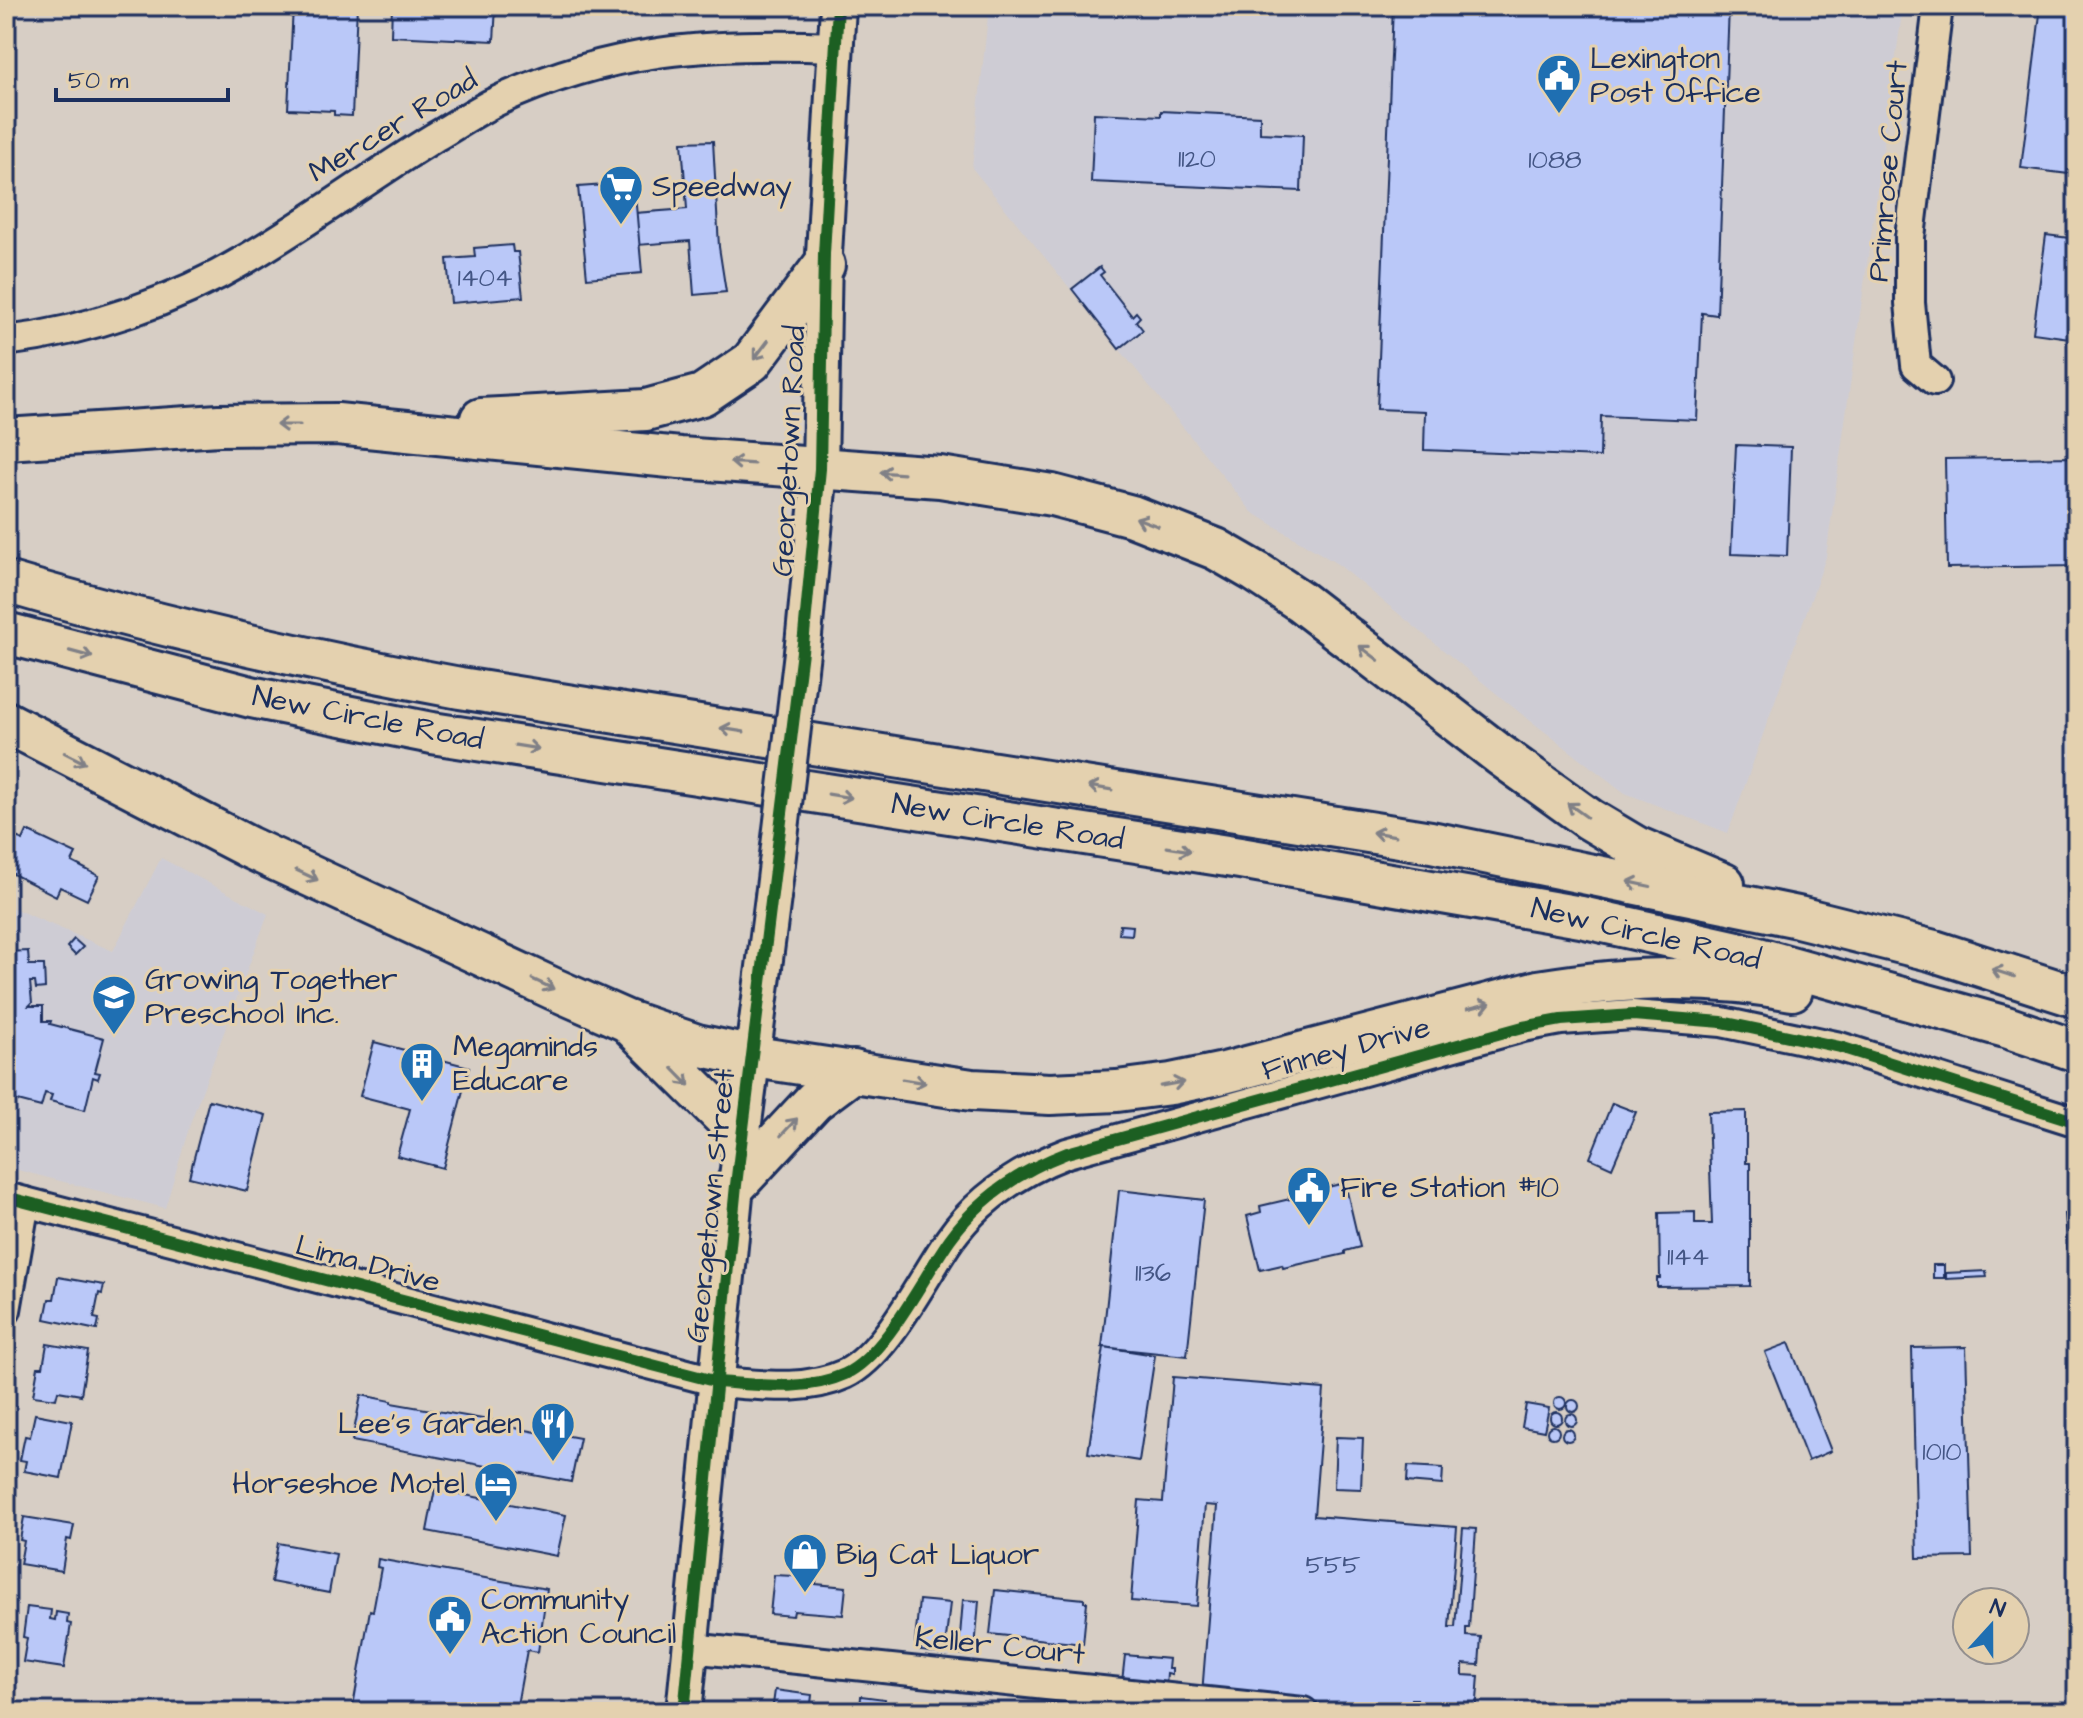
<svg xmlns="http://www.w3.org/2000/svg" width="2083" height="1718" font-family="'Architects Daughter',sans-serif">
<rect width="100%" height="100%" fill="#d7cec5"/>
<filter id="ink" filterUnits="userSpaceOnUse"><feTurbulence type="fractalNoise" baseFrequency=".0125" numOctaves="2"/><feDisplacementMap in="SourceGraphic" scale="16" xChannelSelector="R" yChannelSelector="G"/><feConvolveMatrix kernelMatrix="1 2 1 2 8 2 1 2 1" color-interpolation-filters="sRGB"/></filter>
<g filter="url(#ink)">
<g fill="#ceccd4">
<path d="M 989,6 L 1903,6 L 1826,557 L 1728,833 L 1625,793 L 1519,712 L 1339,565 L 1252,512 L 972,168 Z"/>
<path d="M 161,858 L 268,914 L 191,1121 L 165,1208 L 6,1167 L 6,905 L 113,951 Z"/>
</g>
<g fill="#bac8f8" stroke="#1b2f5e" stroke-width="2">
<path d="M 293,6 L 357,6 L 352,116 L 334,115 L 334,111 L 288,109 Z"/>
<path d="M 392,6 L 496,6 L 494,41 L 391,36 Z"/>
<path d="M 1393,6 L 1729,6 L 1717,315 L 1702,313 L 1697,420 L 1601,416 L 1600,457 L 1424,450 L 1425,411 L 1377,409 Z"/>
<path d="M 2041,6 L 2077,6 L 2077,175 L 2021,168 Z"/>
<path d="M 1161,111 L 1260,116 L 1260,133 L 1303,135 L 1301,191 L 1091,182 L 1094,113 L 1161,116 Z"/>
<path d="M 713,141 L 719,247 L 726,292 L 694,295 L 690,241 L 637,245 L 635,213 L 687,209 L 682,142 Z"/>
<path d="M 634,183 L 642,273 L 587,278 L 578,187 Z"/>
<path d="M 2046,235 L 2077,239 L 2077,339 L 2033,333 Z"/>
<path d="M 512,245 L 513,252 L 518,252 L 523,297 L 451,303 L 447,259 L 475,257 L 474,248 Z"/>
<path d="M 1100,267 L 1104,272 L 1100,275 L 1132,316 L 1136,312 L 1140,317 L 1136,321 L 1143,330 L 1119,349 L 1072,289 Z"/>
<path d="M 1736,445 L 1791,447 L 1787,556 L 1731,554 Z"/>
<path d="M 2077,457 L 2077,566 L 1947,568 L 1945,459 Z"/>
<path d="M 27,831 L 76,854 L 72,862 L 99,876 L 87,900 L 60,887 L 56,896 L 11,873 L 6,885 L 6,833 L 23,840 Z"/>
<path d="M 1120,925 L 1133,926 L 1132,935 L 1119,934 Z"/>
<path d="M 74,939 L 83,947 L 75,955 L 67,947 Z"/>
<path d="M 28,951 L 29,965 L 44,965 L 45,988 L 36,989 L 35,982 L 30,982 L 32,1003 L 29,1006 L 43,1006 L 43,1021 L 51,1021 L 50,1024 L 104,1038 L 95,1072 L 100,1073 L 98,1079 L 93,1077 L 85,1110 L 50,1101 L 52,1095 L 45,1093 L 41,1107 L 6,1098 L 6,952 Z"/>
<path d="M 374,1042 L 469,1067 L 443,1168 L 397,1156 L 410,1109 L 360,1096 Z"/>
<path d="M 209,1100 L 266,1115 L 247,1191 L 189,1177 Z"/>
<path d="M 1612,1103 L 1636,1112 L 1612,1168 L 1590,1158 Z"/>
<path d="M 1746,1111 L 1746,1163 L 1750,1163 L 1750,1286 L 1657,1287 L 1657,1278 L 1660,1278 L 1659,1213 L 1695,1212 L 1695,1224 L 1712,1224 L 1708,1112 Z"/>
<path d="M 1345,1183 L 1360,1247 L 1345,1251 L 1345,1254 L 1283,1268 L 1282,1265 L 1260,1270 L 1247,1216 L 1261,1212 L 1260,1206 L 1290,1199 L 1289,1196 Z"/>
<path d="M 1119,1190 L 1204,1200 L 1187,1356 L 1102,1347 Z"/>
<path d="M 2077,1213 L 2077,1341 L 2074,1341 L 2065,1214 Z"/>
<rect x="1933" y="1265" width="11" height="13"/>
<path d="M 1986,1271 L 1987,1277 L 1946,1279 L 1946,1273 Z"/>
<path d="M 58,1277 L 104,1285 L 102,1294 L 99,1293 L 94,1318 L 99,1319 L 97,1330 L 45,1319 L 49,1299 L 54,1299 Z"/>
<path d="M 1789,1343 L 1831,1451 L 1808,1461 L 1765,1352 Z"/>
<path d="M 47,1344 L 88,1351 L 81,1395 L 58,1391 L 56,1399 L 33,1396 L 38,1367 L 43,1367 Z"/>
<path d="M 1104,1347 L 1155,1355 L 1139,1461 L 1088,1453 Z"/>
<path d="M 1966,1347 L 1972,1557 L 1917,1558 L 1912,1348 Z"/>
<path d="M 1173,1377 L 1324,1389 L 1314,1516 L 1457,1527 L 1449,1627 L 1455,1627 L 1463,1528 L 1476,1529 L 1469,1628 L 1466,1628 L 1466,1636 L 1481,1637 L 1479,1665 L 1463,1664 L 1463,1675 L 1479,1676 L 1476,1712 L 1458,1710 L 1458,1705 L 1427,1702 L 1426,1712 L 1416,1712 L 1417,1699 L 1412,1699 L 1412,1711 L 1316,1703 L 1316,1706 L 1305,1705 L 1202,1694 L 1217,1506 L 1205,1505 L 1197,1606 L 1131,1601 L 1139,1500 L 1163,1502 Z"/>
<path d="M 361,1395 L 391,1401 L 391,1403 L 500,1422 L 499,1425 L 547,1434 L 547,1432 L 580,1438 L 571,1482 L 352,1441 Z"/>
<circle cx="1560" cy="1403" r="6"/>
<circle cx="1573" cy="1406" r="6"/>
<path d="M 1526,1404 L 1549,1408 L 1544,1431 L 1522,1427 Z"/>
<circle cx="1556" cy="1418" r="6"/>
<circle cx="1571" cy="1420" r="6"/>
<path d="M 35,1414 L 72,1421 L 61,1478 L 24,1471 L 26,1461 L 20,1460 L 25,1436 L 30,1437 Z"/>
<circle cx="1553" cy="1432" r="6"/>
<circle cx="1568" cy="1435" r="6"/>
<path d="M 1336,1437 L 1363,1438 L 1361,1489 L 1334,1488 Z"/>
<path d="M 1408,1466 L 1443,1468 L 1442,1485 L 1407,1482 Z"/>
<path d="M 435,1489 L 566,1515 L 557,1556 L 427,1531 Z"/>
<path d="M 24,1517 L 74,1525 L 71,1540 L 67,1539 L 62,1571 L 20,1564 L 24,1541 L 20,1540 Z"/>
<path d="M 278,1543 L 336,1554 L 329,1593 L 271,1582 Z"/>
<path d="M 378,1559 L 547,1589 L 538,1652 L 527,1650 L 516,1711 L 522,1712 L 352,1712 L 370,1610 L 373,1611 L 381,1568 L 377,1567 Z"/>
<path d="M 794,1571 L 817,1573 L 816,1584 L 846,1587 L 843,1615 L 794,1611 L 793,1616 L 770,1614 L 774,1575 L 794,1576 Z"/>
<path d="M 995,1590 L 1084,1599 L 1084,1602 L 1087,1602 L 1083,1644 L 990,1634 Z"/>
<path d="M 919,1600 L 950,1603 L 945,1647 L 939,1647 L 938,1653 L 921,1651 L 922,1644 L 915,1643 Z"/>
<path d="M 963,1600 L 979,1601 L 975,1649 L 972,1649 L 971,1655 L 960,1654 L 959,1648 Z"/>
<path d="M 27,1607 L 51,1610 L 50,1619 L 55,1620 L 56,1612 L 68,1614 L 67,1623 L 71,1624 L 64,1668 L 23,1662 L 27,1638 L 23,1637 Z"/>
<path d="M 1125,1655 L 1169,1659 L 1168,1669 L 1172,1669 L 1172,1675 L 1167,1674 L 1166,1686 L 1122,1682 Z"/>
<path d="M 6,1687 L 7,1687 L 15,1712 L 6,1712 Z"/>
<path d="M 775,1690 L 812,1695 L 810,1712 L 772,1712 Z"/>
<path d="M 861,1696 L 885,1699 L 884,1706 L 891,1706 L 890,1712 L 860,1712 Z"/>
<path d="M 925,1703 L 982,1709 L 981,1712 L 924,1712 Z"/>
</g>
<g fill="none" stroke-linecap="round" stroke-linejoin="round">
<g stroke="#1b2f5e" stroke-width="34">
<g id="minor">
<path d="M 6,341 C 88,331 175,301 246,259 C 311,221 371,176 435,137 C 454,126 473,113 493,103 C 609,48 711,42 836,47"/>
<path d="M 1935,381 L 1916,365 L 1910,303 L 1910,237 L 1938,6"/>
<path d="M 6,1197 L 718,1382 C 759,1385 806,1392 845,1374 C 887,1354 923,1277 950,1239 C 979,1198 1020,1171 1067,1153 L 1523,1027 L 1561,1020 L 1633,1015 L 1722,1022 L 1840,1047 L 2077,1122"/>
<path d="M 6,1310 L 25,1202"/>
<path d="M 691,1648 L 1303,1712"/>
</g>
</g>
<g stroke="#1b2f5e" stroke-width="40">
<g id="major">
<path d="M 804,635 L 820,469 L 824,254 L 838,6"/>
<path d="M 684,1712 L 736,1185 L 773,897"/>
</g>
</g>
<g stroke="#1b2f5e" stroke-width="46">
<g id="highway">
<path d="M 481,419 L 646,410 L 702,395 L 751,362 L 824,265"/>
<path d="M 6,439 L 219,425 L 337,424 L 680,458 L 940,477 L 1052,495 L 1132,516 L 1216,549 L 1256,572 L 1300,601 L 1500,755 L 1589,819 L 1636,847 L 1724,884"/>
<path d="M 6,582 C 155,626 307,660 460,688 L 1431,842 L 1798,917 L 1934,951 L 2077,997"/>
<path d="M 6,633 L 251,697 L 432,733 L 1240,858 L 1581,917 L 1733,951 L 2006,1027 L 2077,1051"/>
<path d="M 6,722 L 248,847 L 554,989 L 627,1021 L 697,1045 L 754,1057 L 972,1090 L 1050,1094 L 1117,1091 L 1171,1084 L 1224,1073 L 1538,991 C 1622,977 1708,973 1792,990"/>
<path d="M 633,1027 L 742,1135"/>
<path d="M 736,1185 L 814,1101 L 854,1071"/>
</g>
</g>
<use href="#minor" stroke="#e4d1af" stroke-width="28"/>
<use href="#major" stroke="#e4d1af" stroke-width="34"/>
<use href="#highway" stroke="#e4d1af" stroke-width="40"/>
<g stroke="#1b2f5e" stroke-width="40" stroke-linecap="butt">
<path id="major-bridge" d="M 773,897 L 804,635"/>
</g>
<use href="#major-bridge" stroke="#e4d1af" stroke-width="34"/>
<g stroke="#e4d1af" stroke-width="17">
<g id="cycleway">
<path d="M 6,1197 L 718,1382 C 759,1385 806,1392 845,1374 C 887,1354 923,1277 950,1239 C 979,1198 1020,1171 1067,1153 L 1523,1027 L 1561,1020 L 1633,1015 L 1722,1022 L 1840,1047 L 2077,1122"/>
<path d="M 684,1712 L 736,1185 L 804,635 L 820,469 L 824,254 L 838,6"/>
</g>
</g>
<use href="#cycleway" stroke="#1b5e20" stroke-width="12"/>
</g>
<defs><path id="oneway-shaft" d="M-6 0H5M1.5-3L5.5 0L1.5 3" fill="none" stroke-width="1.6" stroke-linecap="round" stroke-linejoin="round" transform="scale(2)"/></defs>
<g stroke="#808086">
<use href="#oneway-shaft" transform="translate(761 350) rotate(127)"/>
<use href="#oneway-shaft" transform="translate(288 425) rotate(180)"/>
<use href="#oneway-shaft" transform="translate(742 463) rotate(-176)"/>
<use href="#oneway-shaft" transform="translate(892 473) rotate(-176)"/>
<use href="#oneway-shaft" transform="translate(1147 522) rotate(-159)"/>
<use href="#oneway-shaft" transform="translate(1369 653) rotate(-143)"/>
<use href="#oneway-shaft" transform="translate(81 654) rotate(15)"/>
<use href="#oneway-shaft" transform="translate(732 730) rotate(-171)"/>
<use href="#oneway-shaft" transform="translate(527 747) rotate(9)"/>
<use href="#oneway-shaft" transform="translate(75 758) rotate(27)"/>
<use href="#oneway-shaft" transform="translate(1100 788) rotate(-171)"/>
<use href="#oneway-shaft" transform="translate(840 796) rotate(9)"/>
<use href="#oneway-shaft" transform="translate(1577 810) rotate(-144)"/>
<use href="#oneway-shaft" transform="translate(1384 834) rotate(-171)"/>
<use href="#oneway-shaft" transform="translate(1179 849) rotate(9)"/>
<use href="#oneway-shaft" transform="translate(307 875) rotate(25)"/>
<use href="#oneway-shaft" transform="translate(1639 884) rotate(-168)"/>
<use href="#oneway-shaft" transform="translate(2003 973) rotate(-162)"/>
<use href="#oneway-shaft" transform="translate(543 984) rotate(25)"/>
<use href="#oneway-shaft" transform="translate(1479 1006) rotate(-14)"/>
<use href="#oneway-shaft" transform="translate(681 1077) rotate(46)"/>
<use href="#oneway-shaft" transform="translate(914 1081) rotate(9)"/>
<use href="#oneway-shaft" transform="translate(1172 1084) rotate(-10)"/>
<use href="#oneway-shaft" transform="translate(789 1127) rotate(-47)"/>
</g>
</g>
<defs>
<g id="civic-pin" transform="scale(2.3)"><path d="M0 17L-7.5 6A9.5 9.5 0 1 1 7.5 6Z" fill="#1f6fb2" stroke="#e4d1af"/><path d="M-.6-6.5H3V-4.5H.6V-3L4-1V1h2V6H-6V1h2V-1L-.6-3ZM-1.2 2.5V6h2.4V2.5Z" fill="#fff"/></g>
<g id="supermarket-pin" transform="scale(2.3)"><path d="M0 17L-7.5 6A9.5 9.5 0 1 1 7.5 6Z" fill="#1f6fb2" stroke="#e4d1af"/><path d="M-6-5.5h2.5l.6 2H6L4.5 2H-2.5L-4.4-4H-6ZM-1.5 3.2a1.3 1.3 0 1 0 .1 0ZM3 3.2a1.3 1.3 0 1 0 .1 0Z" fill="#fff"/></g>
<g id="school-pin" transform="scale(2.3)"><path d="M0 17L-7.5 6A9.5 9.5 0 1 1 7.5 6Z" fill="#1f6fb2" stroke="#e4d1af"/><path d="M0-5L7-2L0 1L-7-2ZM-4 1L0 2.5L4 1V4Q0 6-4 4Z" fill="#fff"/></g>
<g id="building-pin" transform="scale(2.3)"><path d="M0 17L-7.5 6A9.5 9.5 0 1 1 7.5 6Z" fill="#1f6fb2" stroke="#e4d1af"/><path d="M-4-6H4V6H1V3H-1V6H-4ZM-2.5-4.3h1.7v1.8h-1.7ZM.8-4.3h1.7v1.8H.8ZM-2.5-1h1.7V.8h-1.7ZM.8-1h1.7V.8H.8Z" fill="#fff"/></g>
<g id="restaurant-pin" transform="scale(2.3)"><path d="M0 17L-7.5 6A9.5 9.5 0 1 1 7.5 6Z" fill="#1f6fb2" stroke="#e4d1af"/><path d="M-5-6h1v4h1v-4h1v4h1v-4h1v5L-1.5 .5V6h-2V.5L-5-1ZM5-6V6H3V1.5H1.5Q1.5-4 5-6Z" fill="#fff"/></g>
<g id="hotel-pin" transform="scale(2.3)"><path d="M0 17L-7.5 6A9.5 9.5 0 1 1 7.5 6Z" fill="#1f6fb2" stroke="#e4d1af"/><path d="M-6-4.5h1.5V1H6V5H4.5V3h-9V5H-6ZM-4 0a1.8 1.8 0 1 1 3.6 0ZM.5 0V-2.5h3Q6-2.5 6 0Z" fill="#fff"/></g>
<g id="shop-pin" transform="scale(2.3)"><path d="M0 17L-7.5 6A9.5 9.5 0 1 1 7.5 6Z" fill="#1f6fb2" stroke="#e4d1af"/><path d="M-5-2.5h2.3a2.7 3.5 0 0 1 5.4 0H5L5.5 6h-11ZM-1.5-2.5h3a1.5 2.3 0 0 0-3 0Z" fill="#fff"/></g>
</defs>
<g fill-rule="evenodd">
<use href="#civic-pin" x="1559" y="76"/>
<use href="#supermarket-pin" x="621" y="187"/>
<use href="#school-pin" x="114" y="997"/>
<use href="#building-pin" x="422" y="1064"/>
<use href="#civic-pin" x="1309" y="1188"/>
<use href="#restaurant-pin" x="553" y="1424"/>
<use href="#hotel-pin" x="496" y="1484"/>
<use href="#shop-pin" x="805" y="1555"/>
<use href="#civic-pin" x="450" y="1617"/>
</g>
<g text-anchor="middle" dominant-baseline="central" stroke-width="6" stroke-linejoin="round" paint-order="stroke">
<g font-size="26" fill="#435584">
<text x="1197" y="159">1120</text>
<text x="1555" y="160">1088</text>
<text x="485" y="278">1404</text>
<text x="1688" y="1257">1144</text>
<text x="1153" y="1273">1136</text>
<text x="1942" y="1452">1010</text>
<text x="1333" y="1565">555</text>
</g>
<g font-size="30" fill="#1b2f5e" stroke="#e4d1af" text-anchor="start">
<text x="1590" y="59">Lexington<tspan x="1590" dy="34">Post Office</tspan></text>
<text x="652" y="187">Speedway</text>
<text x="145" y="980">Growing Together<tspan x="145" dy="34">Preschool Inc.</tspan></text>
<text x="453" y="1047">Megaminds<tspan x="453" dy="34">Educare</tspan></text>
<text x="1340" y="1188">Fire Station #10</text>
<text x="522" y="1424" text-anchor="end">Lee's Garden</text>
<text x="465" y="1484" text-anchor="end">Horseshoe Motel</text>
<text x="836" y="1555">Big Cat Liquor</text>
<text x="481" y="1600">Community<tspan x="481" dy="34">Action Council</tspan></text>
</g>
<g font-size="30" fill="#1b2f5e" stroke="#e4d1af">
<text transform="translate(393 126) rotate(-31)">Mercer Road</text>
<text transform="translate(1888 171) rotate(-85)">Primrose Court</text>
<text transform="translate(789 451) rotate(-87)">Georgetown Road</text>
<text transform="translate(368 718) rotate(11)">New Circle Road</text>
<text transform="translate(1008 822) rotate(9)">New Circle Road</text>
<text transform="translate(1646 934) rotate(13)">New Circle Road</text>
<text transform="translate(1346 1049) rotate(-15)">Finney Drive</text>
<text transform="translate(711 1206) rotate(-84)">Georgetown Street</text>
<text transform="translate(368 1264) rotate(15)">Lima Drive</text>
<text transform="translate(1000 1646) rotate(6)">Keller Court</text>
</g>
</g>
<rect width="2083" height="1718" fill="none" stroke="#e4d1af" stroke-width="32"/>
<rect x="16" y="16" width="2051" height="1686" fill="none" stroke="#1b2f5e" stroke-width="3" filter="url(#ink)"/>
<g transform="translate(1991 1626) rotate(21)"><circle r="38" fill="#e4d1af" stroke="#94908f" stroke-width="2"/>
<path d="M0-6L14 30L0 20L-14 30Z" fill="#1f6fb2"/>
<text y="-12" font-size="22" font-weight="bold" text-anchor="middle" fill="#1b2f5e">N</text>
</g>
<path d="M56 88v12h172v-12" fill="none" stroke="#1b2f5e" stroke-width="4"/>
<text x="68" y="88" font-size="24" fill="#1b2f5e" stroke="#e4d1af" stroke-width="6" paint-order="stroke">50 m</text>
</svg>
